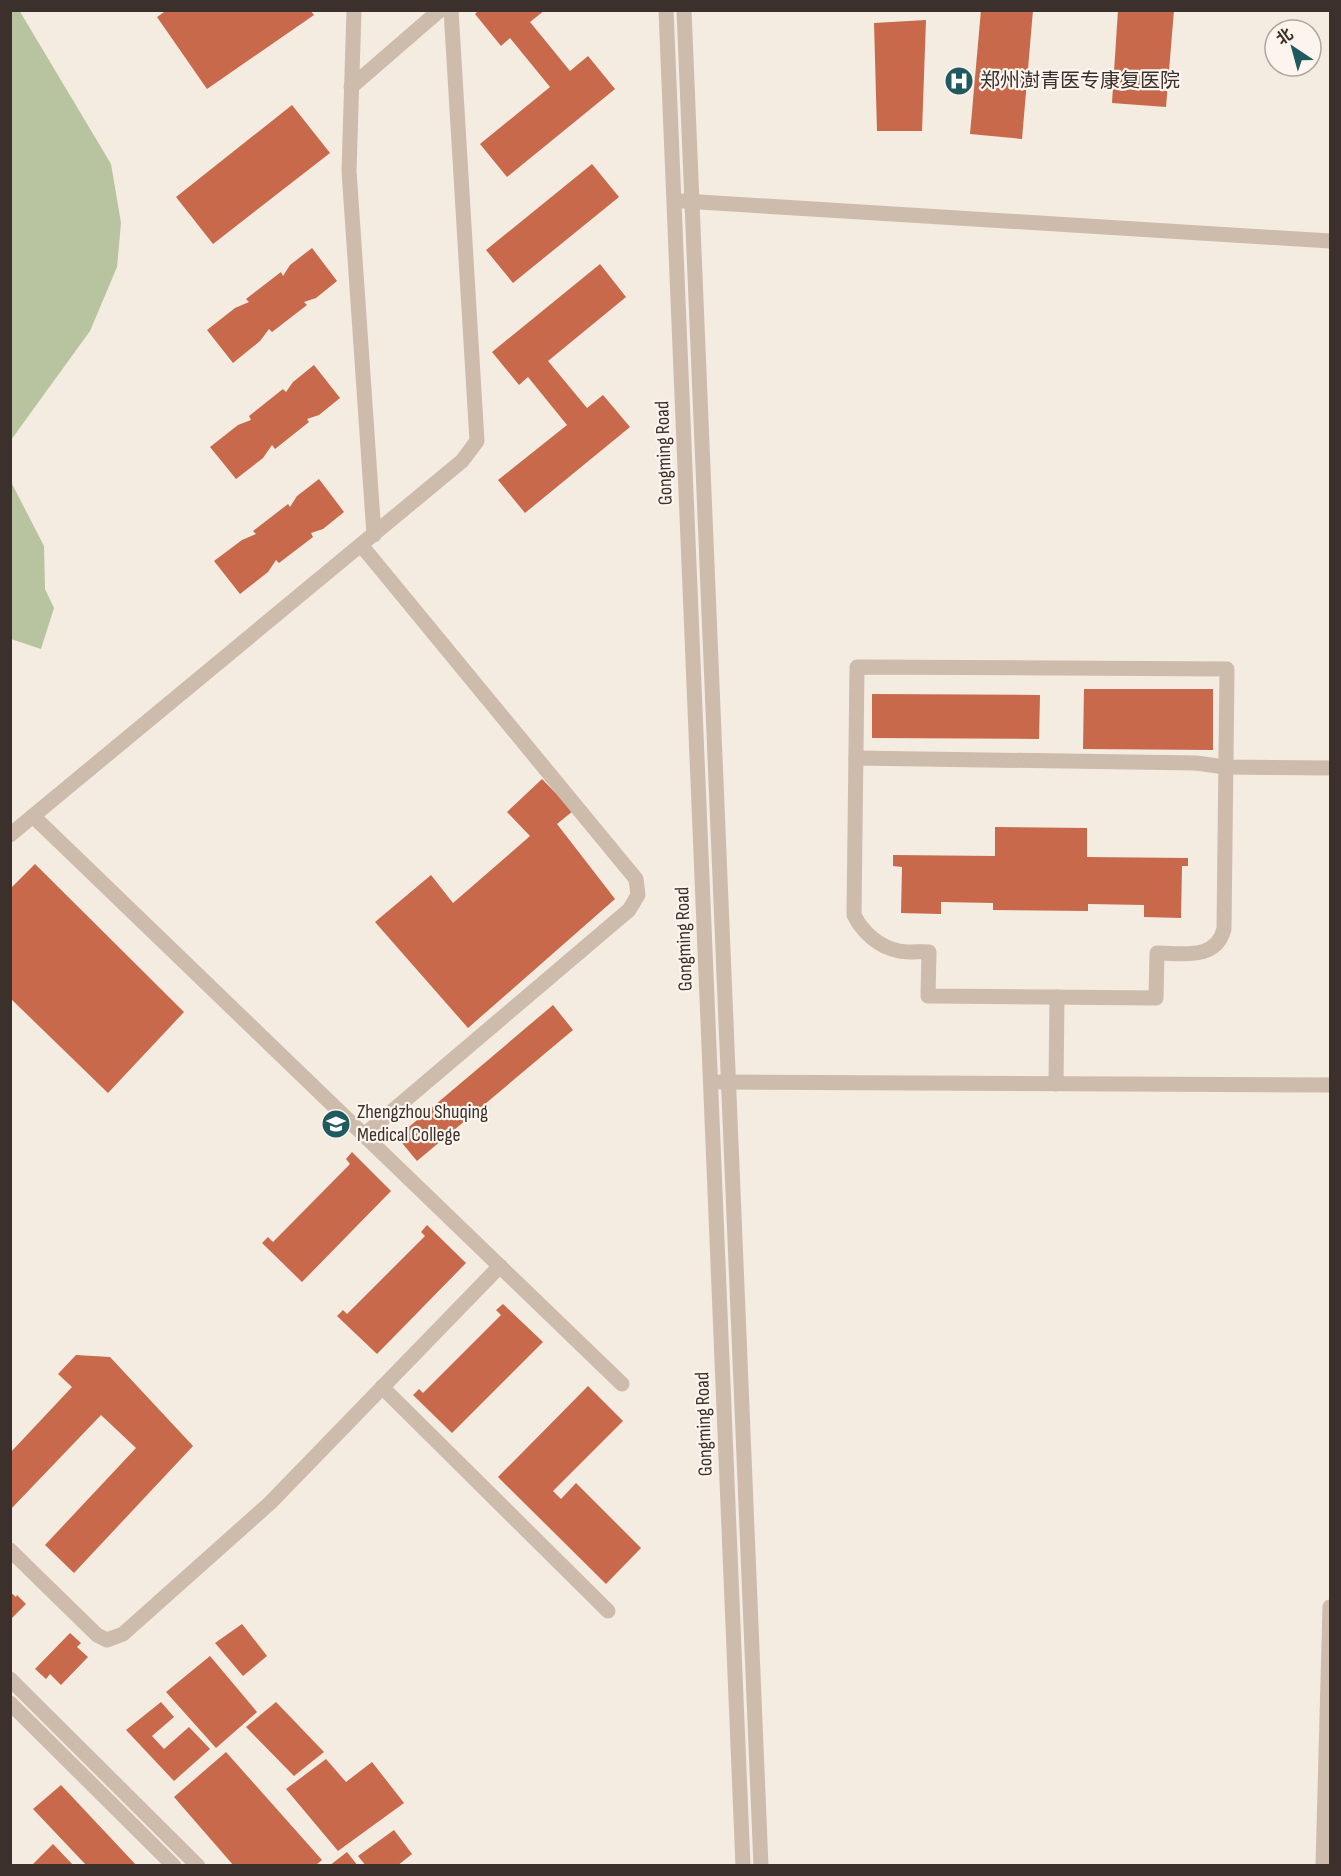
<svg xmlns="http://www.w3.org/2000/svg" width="1341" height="1876" font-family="'Sofia Sans Condensed','Noto Sans SC',sans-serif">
<rect width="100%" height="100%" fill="#f4ebe1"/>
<g fill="#b8c4a0">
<path d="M 19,10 L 111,164 L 121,223 L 117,267 L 90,331 L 11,440 L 10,11 Z"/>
<path d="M 11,482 L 44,546 L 45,589 L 54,608 L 41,649 L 11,639 Z"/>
</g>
<g fill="#c8694b">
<path d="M 167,10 L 310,10 L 314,15 L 207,89 L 157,17 Z"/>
<path d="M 479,10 L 545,10 L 530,22 L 570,71 L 588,56 L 615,89 L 507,177 L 480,144 L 550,87 L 510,38 L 501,46 L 475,14 Z"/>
<path d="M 981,10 L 1033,10 L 1022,139 L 970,134 Z"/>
<path d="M 1118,10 L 1174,10 L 1166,107 L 1112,103 Z"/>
<path d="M 926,20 L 922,131 L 877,131 L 874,23 Z"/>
<path d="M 292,105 L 330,153 L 213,244 L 176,197 Z"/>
<path d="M 592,164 L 619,197 L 513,283 L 486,250 Z"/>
<path d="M 312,248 L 337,281 L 316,298 L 304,302 L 307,305 L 272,332 L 269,329 L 260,341 L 233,363 L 207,330 L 235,308 L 249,302 L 246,299 L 281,272 L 283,276 L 290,265 Z"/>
<path d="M 600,264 L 626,297 L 548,361 L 587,408 L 603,395 L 630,427 L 525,513 L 498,480 L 567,425 L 528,377 L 519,385 L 492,352 Z"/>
<path d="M 314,365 L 340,398 L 319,415 L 307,419 L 309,422 L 275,449 L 272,445 L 263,458 L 236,479 L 210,447 L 238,425 L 251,420 L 249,416 L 283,389 L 286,392 L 293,382 Z"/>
<path d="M 319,479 L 344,512 L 323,529 L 311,533 L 313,537 L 279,563 L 276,560 L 268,572 L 240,594 L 214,561 L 242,540 L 256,534 L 253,531 L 288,504 L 290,507 L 297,496 Z"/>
<path d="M 1084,689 L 1213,689 L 1213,750 L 1083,749 Z"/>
<path d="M 872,694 L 1040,695 L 1039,739 L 872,738 Z"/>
<path d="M 542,779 L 573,811 L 557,824 L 615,899 L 468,1028 L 375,922 L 431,875 L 453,903 L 530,836 L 507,812 Z"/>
<path d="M 995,827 L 1087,828 L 1087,857 L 1188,858 L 1188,866 L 1182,866 L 1181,918 L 1144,917 L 1144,905 L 1088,904 L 1088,911 L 993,910 L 993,903 L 941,902 L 941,914 L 901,913 L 902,867 L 893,866 L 893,855 L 995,856 Z"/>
<path d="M 35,864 L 184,1012 L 108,1093 L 10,998 L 10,889 Z"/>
<path d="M 553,1005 L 573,1030 L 417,1161 L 397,1137 Z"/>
<path d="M 352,1152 L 391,1191 L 302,1282 L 262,1243 L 268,1237 L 273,1242 L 350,1164 L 346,1159 Z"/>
<path d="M 427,1225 L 466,1263 L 377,1354 L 337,1316 L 343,1310 L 347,1314 L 425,1236 L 421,1232 Z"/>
<path d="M 503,1304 L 543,1342 L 452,1433 L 413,1395 L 419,1389 L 423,1393 L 501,1315 L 496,1310 Z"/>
<path d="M 76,1355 L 110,1357 L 193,1446 L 74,1573 L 45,1545 L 136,1448 L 101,1415 L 10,1510 L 10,1453 L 72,1387 L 58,1374 Z"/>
<path d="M 588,1386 L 623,1421 L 553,1491 L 561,1499 L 576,1483 L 641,1548 L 606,1584 L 498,1477 Z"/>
<path d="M 10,1592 L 16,1597 L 17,1595 L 26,1604 L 10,1620 Z"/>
<path d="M 242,1624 L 267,1656 L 243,1676 L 215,1643 Z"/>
<path d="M 70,1633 L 81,1643 L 77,1647 L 88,1657 L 61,1685 L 50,1674 L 46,1679 L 35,1669 Z"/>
<path d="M 210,1656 L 257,1712 L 216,1748 L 166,1692 Z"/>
<path d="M 161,1702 L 174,1717 L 152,1736 L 164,1749 L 189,1727 L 210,1749 L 174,1781 L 126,1730 Z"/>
<path d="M 276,1702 L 324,1752 L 294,1776 L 246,1727 Z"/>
<path d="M 226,1752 L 322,1860 L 315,1866 L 234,1866 L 174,1797 Z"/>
<path d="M 326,1759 L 346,1782 L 372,1762 L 404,1803 L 338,1851 L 286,1789 Z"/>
<path d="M 61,1785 L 137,1866 L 87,1866 L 33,1809 Z"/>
<path d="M 394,1830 L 412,1854 L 397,1866 L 366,1866 L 358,1856 Z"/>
<path d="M 53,1844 L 74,1866 L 31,1866 Z"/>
<path d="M 347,1852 L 358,1866 L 329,1866 Z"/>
</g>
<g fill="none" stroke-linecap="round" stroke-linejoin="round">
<g stroke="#cdbbac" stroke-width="15">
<path d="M 354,10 L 349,171 L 374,535"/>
<path d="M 666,10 L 743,1866"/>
<path d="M 684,10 L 761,1866"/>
<path d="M 351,87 L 440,10"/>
<path d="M 683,201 L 1330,241"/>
<path d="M 361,545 L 636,879 L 638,895 L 629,910 L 364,1135"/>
<path d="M 857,667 L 1227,669 L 1224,929 C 1216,961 1182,953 1157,953 L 1156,998 L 928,996 L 929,952 C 920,951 908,953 899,951 C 879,947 863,933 854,915 Z"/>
<path d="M 856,758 L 1196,763 L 1225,767 L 1330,768"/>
<path d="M 33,816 L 622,1384"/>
<path d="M 10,835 L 462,461 L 477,441 L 451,10"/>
<path d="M 720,1082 L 1330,1085"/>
<path d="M 1056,1084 L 1057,997"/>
<path d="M 382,1387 L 608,1611"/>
<path d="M 10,1550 L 97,1635 L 107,1640 L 123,1634 L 270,1503 L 500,1266"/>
<path d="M 10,1679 L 198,1866"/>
<path d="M 10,1703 L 174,1866"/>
<path d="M 1323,1866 L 1330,1607"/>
</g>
</g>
<defs>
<g id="hospital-disc" transform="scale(1.5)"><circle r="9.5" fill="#1f5a5e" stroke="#fbf5ee"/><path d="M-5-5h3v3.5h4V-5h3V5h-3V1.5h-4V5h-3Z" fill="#fff"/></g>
<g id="university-disc" transform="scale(1.5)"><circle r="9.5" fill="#1f5a5e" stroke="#fbf5ee"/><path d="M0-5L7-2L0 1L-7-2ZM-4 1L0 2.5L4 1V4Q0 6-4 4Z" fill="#fff"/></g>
</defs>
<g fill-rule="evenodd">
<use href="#hospital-disc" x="959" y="81"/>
<use href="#university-disc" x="336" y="1124"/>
</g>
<g text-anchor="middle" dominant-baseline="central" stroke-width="4.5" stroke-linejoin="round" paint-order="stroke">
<g font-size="20" fill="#3b302b" stroke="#fbf5ee" text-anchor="start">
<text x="980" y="81">郑州澍青医专康复医院</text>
<text x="357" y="1112">Zhengzhou Shuqing<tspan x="357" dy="23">Medical College</tspan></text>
</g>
<g font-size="20" fill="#3b302b" stroke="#fbf5ee">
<text transform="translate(664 453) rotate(-92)">Gongming Road</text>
<text transform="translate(684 939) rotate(-92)">Gongming Road</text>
<text transform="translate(704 1424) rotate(-92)">Gongming Road</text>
</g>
</g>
<rect width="1341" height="1876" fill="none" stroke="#3b302b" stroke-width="24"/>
<g transform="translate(1293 48) rotate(324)"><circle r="28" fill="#fbf5ee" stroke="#aea6a0" stroke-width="1.5"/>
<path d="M0-4.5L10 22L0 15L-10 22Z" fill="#1f5a5e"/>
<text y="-9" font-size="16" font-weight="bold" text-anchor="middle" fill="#3b302b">北</text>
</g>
</svg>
